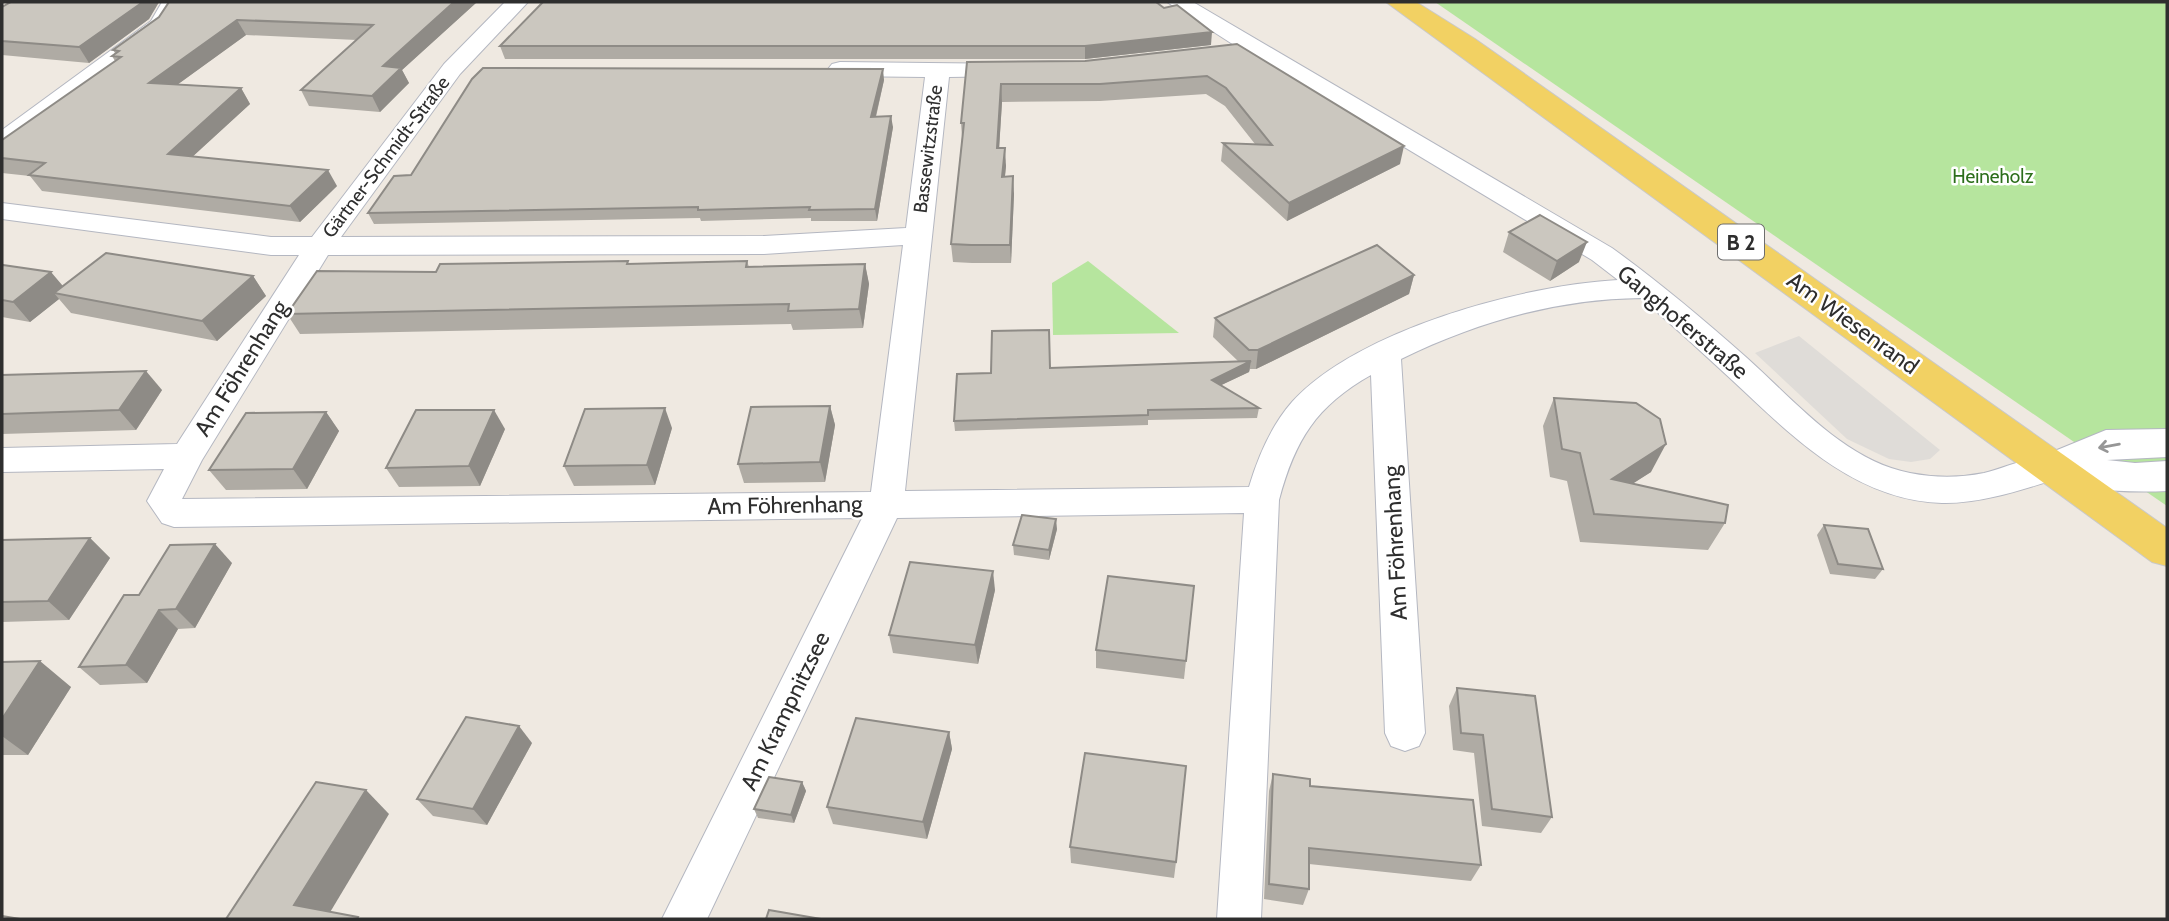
<svg xmlns="http://www.w3.org/2000/svg" width="2169" height="921" font-family="Cabin,sans-serif">
<rect width="100%" height="100%" fill="#efe9e1"/>
<g fill="#b6e59e">
<path d="M 1435,2 L 2167,2 L 2167,506 Z"/>
<path d="M 1088,261 L 1179,333 L 1053,335 L 1052,283 Z"/>
</g>
<path fill="#dfdcd8" d="M 1799,336 L 1940,450 L 1930,459 L 1911,462 L 1889,459 L 1847,439 L 1755,353 Z"/>
<g fill="none" stroke-linecap="round" stroke-linejoin="round">
<g stroke="#b4b7c1" stroke-width="2">
<g id="street">
<path d="M 162,2 L 184,2 L 167,30 L 11,147 L 2,149 L 2,130 L 151,21 Z"/>
<path d="M 505,2 L 528,2 L 460,74 L 341,237 L 764,236 L 906,228 L 925,77 L 840,76 L 832,74 L 828,69 L 832,64 L 840,62 L 1018,64 L 1022,69 L 1018,74 L 1010,76 L 949,77 L 905,491 L 1249,487 C 1258,457 1271,426 1292,402 C 1357,330 1523,285 1618,280 L 1592,260 L 1253,56 L 1203,62 L 1195,60 L 1192,55 L 1195,50 L 1234,45 L 1167,2 L 1193,2 L 1612,248 C 1659,282 1703,319 1747,358 C 1794,400 1845,461 1910,473 C 1935,478 1959,478 1984,473 C 2009,467 2041,450 2066,458 L 2071,467 L 2066,476 C 2027,488 1983,504 1942,503 C 1854,500 1792,436 1732,380 C 1702,352 1672,325 1641,298 C 1555,299 1477,322 1401,359 L 1425,733 L 1419,746 L 1405,751 L 1391,746 L 1385,733 L 1371,375 C 1316,406 1295,440 1279,500 L 1261,919 L 1217,919 L 1244,513 L 897,518 L 707,919 L 662,919 L 862,518 L 174,527 L 162,523 L 147,501 L 164,469 L 2,472 L 2,448 L 177,444 L 299,255 L 271,255 L 2,219 L 2,203 L 271,237 L 312,237 L 444,64 ZM 903,245 L 871,492 L 182,499 L 202,460 L 328,255 L 764,254 Z"/>
</g>
</g>
<g stroke="#b4b7c1" stroke-width="2">
<path id="secondary" d="M 2167,429 L 2167,457 L 2107,460 L 2135,463 L 2167,461 L 2167,491 C 2126,493 2080,490 2040,477 L 2035,467 L 2040,457 L 2106,430 Z"/>
</g>
<g stroke="#c9c9c9" stroke-width="2">
<path id="primary" d="M 1386,2 L 1416,2 L 1475,39 L 2167,528 L 2167,566 L 2152,562 Z"/>
</g>
<use href="#street" fill="#fff" fill-rule="evenodd"/>
<use href="#secondary" fill="#fff" fill-rule="evenodd"/>
<use href="#primary" fill="#f2d163" fill-rule="evenodd"/>
</g>
<g fill="#afaba4">
<path d="M 11,2 L 159,2 L 149,19 L 89,63 L 2,55 L 2,7 Z"/>
<path d="M 169,2 L 477,2 L 402,70 L 409,83 L 380,112 L 309,106 L 301,90 L 357,40 L 246,35 L 178,84 L 241,88 L 250,104 L 193,156 L 337,186 L 300,222 L 42,191 L 30,176 L 2,173 L 2,140 L 115,61 L 112,56 L 115,53 L 113,50 L 159,17 Z"/>
<path d="M 1237,44 L 1400,164 L 1287,221 L 1221,161 L 1223,143 L 1255,144 L 1225,106 L 1206,94 L 1100,101 L 1002,102 L 999,148 L 1006,166 L 1005,176 L 1014,194 L 1011,263 L 972,263 L 953,262 L 951,244 L 962,137 L 961,123 L 967,62 L 1085,61 Z"/>
<path d="M 1211,45 L 1085,59 L 505,59 L 500,46 Z"/>
<path d="M 884,80 L 876,117 L 893,127 L 877,221 L 811,221 L 811,218 L 701,221 L 700,218 L 374,224 L 368,213 L 411,175 Z"/>
<path d="M 1509,232 L 1579,262 L 1550,281 L 1503,252 Z"/>
<path d="M 747,261 L 749,267 L 865,264 L 869,284 L 863,328 L 793,330 L 791,324 L 300,334 L 287,314 L 436,272 L 629,264 Z"/>
<path d="M 2,266 L 63,286 L 253,276 L 266,296 L 217,341 L 71,313 L 59,299 L 30,322 L 2,317 Z"/>
<path d="M 1414,275 L 1409,294 L 1256,369 L 1250,369 L 1249,372 L 1221,385 L 1259,408 L 1257,418 L 1148,420 L 1148,425 L 955,431 L 954,421 L 991,373 L 1239,362 L 1213,337 L 1215,318 Z"/>
<path d="M 2,375 L 162,390 L 136,430 L 2,434 Z"/>
<path d="M 1554,398 L 1651,472 L 1633,483 L 1725,523 L 1708,550 L 1580,542 L 1567,481 L 1550,477 L 1543,426 Z"/>
<path d="M 830,406 L 835,425 L 825,482 L 744,483 L 738,464 Z"/>
<path d="M 326,412 L 339,431 L 307,489 L 226,490 L 209,470 Z"/>
<path d="M 672,428 L 655,485 L 574,486 L 564,466 Z"/>
<path d="M 505,429 L 480,486 L 399,487 L 386,468 Z"/>
<path d="M 1824,525 L 1883,569 L 1875,579 L 1830,574 L 1817,535 Z"/>
<path d="M 1057,529 L 1049,560 L 1014,555 L 1013,545 Z"/>
<path d="M 90,538 L 110,558 L 69,620 L 2,622 L 2,540 Z"/>
<path d="M 232,563 L 195,628 L 178,629 L 147,683 L 100,685 L 79,667 L 139,595 Z"/>
<path d="M 1194,586 L 1184,679 L 1096,668 L 1096,650 Z"/>
<path d="M 995,590 L 978,664 L 893,653 L 889,635 Z"/>
<path d="M 2,662 L 71,687 L 28,755 L 2,755 Z"/>
<path d="M 1457,688 L 1552,817 L 1541,833 L 1482,826 L 1474,753 L 1453,750 L 1449,706 Z"/>
<path d="M 949,732 L 952,749 L 927,839 L 833,824 L 827,807 Z"/>
<path d="M 532,743 L 487,825 L 433,816 L 417,799 Z"/>
<path d="M 1273,774 L 1310,786 L 1481,865 L 1471,881 L 1309,864 L 1309,889 L 1303,905 L 1264,899 L 1269,791 Z"/>
<path d="M 802,782 L 806,791 L 794,823 L 758,818 L 754,809 Z"/>
<path d="M 1070,847 L 1176,862 L 1174,878 L 1071,863 Z"/>
</g>
<g fill="#8e8b86">
<path d="M 141,2 L 159,2 L 149,19 L 89,63 L 79,47 Z"/>
<path d="M 454,2 L 477,2 L 402,70 L 409,83 L 380,112 L 372,96 L 383,66 Z"/>
<path d="M 237,20 L 246,35 L 159,98 L 149,83 Z"/>
<path d="M 1212,32 L 1211,45 L 1085,59 L 1085,46 Z"/>
<path d="M 883,69 L 884,80 L 873,128 L 871,117 Z"/>
<path d="M 1001,84 L 1002,102 L 998,166 L 997,148 Z"/>
<path d="M 241,88 L 250,104 L 178,170 L 168,154 Z"/>
<path d="M 891,116 L 893,127 L 877,221 L 875,209 Z"/>
<path d="M 1404,146 L 1400,164 L 1287,221 L 1289,203 Z"/>
<path d="M 1005,148 L 1006,166 L 1003,194 L 1002,177 Z"/>
<path d="M 328,170 L 337,186 L 300,222 L 290,206 Z"/>
<path d="M 1013,176 L 1014,194 L 1011,263 L 1010,245 Z"/>
<path d="M 1587,242 L 1579,262 L 1550,281 L 1557,261 Z"/>
<path d="M 865,264 L 869,284 L 863,328 L 859,309 Z"/>
<path d="M 51,272 L 68,292 L 54,293 L 59,299 L 30,322 L 13,302 Z"/>
<path d="M 1414,275 L 1409,294 L 1256,369 L 1258,350 Z"/>
<path d="M 253,276 L 266,296 L 217,341 L 202,321 Z"/>
<path d="M 1251,361 L 1249,372 L 1211,390 L 1212,380 Z"/>
<path d="M 146,371 L 162,390 L 136,430 L 119,410 Z"/>
<path d="M 830,406 L 835,425 L 825,482 L 820,462 Z"/>
<path d="M 665,408 L 672,428 L 655,485 L 647,465 Z"/>
<path d="M 494,410 L 505,429 L 480,486 L 469,466 Z"/>
<path d="M 326,412 L 339,431 L 307,489 L 293,469 Z"/>
<path d="M 1666,444 L 1651,472 L 1598,506 L 1612,479 Z"/>
<path d="M 1056,519 L 1057,529 L 1049,560 L 1049,550 Z"/>
<path d="M 90,538 L 110,558 L 69,620 L 48,601 Z"/>
<path d="M 215,544 L 232,563 L 195,628 L 176,609 Z"/>
<path d="M 993,571 L 995,590 L 978,664 L 975,645 Z"/>
<path d="M 159,610 L 178,629 L 147,683 L 126,665 Z"/>
<path d="M 40,661 L 71,687 L 28,755 L 2,736 L 2,719 Z"/>
<path d="M 519,726 L 532,743 L 487,825 L 473,809 Z"/>
<path d="M 949,732 L 952,749 L 927,839 L 923,822 Z"/>
<path d="M 802,782 L 806,791 L 794,823 L 791,815 Z"/>
<path d="M 366,790 L 389,814 L 326,919 L 294,905 Z"/>
</g>
<g fill="#cbc7bf" stroke="#8e8b86" stroke-width="2">
<path d="M 11,2 L 141,2 L 140,4 L 79,47 L 2,41 L 2,7 Z"/>
<path d="M 169,2 L 454,2 L 383,66 L 401,68 L 372,96 L 301,90 L 373,25 L 237,20 L 149,83 L 241,88 L 168,154 L 328,170 L 290,206 L 29,175 L 45,163 L 2,158 L 2,140 L 121,57 L 112,56 L 119,51 L 113,50 L 159,17 Z"/>
<path d="M 543,2 L 1156,2 L 1164,8 L 1177,5 L 1212,32 L 1085,46 L 500,46 Z"/>
<path d="M 1237,44 L 1404,146 L 1289,203 L 1223,143 L 1272,145 L 1226,88 L 1207,76 L 1100,84 L 1001,84 L 997,148 L 1005,148 L 1002,177 L 1013,176 L 1010,245 L 971,245 L 951,244 L 964,123 L 961,123 L 967,62 L 1085,61 Z"/>
<path d="M 483,68 L 883,69 L 871,117 L 891,116 L 875,209 L 809,210 L 810,207 L 698,210 L 698,207 L 368,213 L 394,176 L 411,175 L 472,79 Z"/>
<path d="M 1540,215 L 1587,242 L 1557,261 L 1509,232 Z"/>
<path d="M 1377,245 L 1414,275 L 1258,350 L 1249,350 L 1215,318 Z"/>
<path d="M 106,253 L 253,276 L 202,321 L 54,293 Z"/>
<path d="M 628,261 L 627,264 L 747,261 L 746,267 L 865,264 L 859,309 L 788,311 L 789,304 L 287,314 L 317,271 L 436,272 L 440,264 Z"/>
<path d="M 3,265 L 51,272 L 13,302 L 2,300 L 2,266 Z"/>
<path d="M 1049,330 L 1050,368 L 1251,361 L 1212,380 L 1259,408 L 1148,410 L 1148,415 L 954,421 L 957,374 L 991,373 L 992,331 Z"/>
<path d="M 146,371 L 119,410 L 2,414 L 2,375 Z"/>
<path d="M 1554,398 L 1636,403 L 1660,419 L 1666,444 L 1612,479 L 1728,505 L 1725,523 L 1594,514 L 1580,453 L 1562,449 Z"/>
<path d="M 830,406 L 820,462 L 738,464 L 751,407 Z"/>
<path d="M 665,408 L 647,465 L 564,466 L 585,409 Z"/>
<path d="M 416,410 L 494,410 L 469,466 L 386,468 Z"/>
<path d="M 326,412 L 293,469 L 209,470 L 246,413 Z"/>
<path d="M 1022,515 L 1056,519 L 1049,550 L 1013,545 Z"/>
<path d="M 1824,525 L 1868,529 L 1883,569 L 1838,564 Z"/>
<path d="M 90,538 L 48,601 L 2,602 L 2,540 Z"/>
<path d="M 215,544 L 176,609 L 159,610 L 126,665 L 79,667 L 124,595 L 139,595 L 170,545 Z"/>
<path d="M 910,562 L 993,571 L 975,645 L 889,635 Z"/>
<path d="M 1108,576 L 1194,586 L 1186,661 L 1096,650 Z"/>
<path d="M 40,661 L 2,719 L 2,662 Z"/>
<path d="M 1457,688 L 1535,696 L 1552,817 L 1492,809 L 1483,735 L 1461,733 Z"/>
<path d="M 466,717 L 519,726 L 473,809 L 417,799 Z"/>
<path d="M 856,718 L 949,732 L 923,822 L 827,807 Z"/>
<path d="M 1085,753 L 1186,766 L 1176,862 L 1070,847 Z"/>
<path d="M 1273,774 L 1310,779 L 1310,786 L 1473,800 L 1481,865 L 1309,848 L 1309,889 L 1269,884 Z"/>
<path d="M 769,777 L 802,782 L 791,815 L 754,809 Z"/>
<path d="M 316,782 L 366,790 L 294,905 L 358,917 L 357,919 L 226,919 Z"/>
<path d="M 769,910 L 821,919 L 766,919 Z"/>
<path d="M 2,916 L 20,919 L 2,919 Z"/>
</g>
<defs><path id="oneway-shaft" d="M-6 0H5M1.5-3L5.5 0L1.5 3" fill="none" stroke-width="1.6" stroke-linecap="round" stroke-linejoin="round" transform="scale(1.75)"/></defs>
<use stroke="#969696" href="#oneway-shaft" transform="translate(2109 446) rotate(170)"/>
<g text-anchor="middle" dominant-baseline="central" stroke-width="5" stroke-linejoin="round" paint-order="stroke">
<g font-size="19" fill="#2e2e2e" stroke="#fff">
<text transform="translate(928 149) rotate(-83)">Bassewitzstraße</text>
<text transform="translate(386 157) rotate(-53)">Gärtner-Schmidt-Straße</text>
</g>
<g font-size="19" fill="#2c6e1b" stroke="#fff">
<text x="1993" y="176">Heineholz</text>
</g>
<rect fill="#fff" stroke="#6d6d6d" stroke-width="2" x="1718" y="224.5" width="46" height="35" rx="5"/>
<g font-size="21" font-weight="bold" fill="#2e2e2e">
<text x="1741" y="242">B 2</text>
</g>
<g font-size="23" fill="#2e2e2e" stroke="#fff">
<text transform="translate(1683 322) rotate(40)">Ganghoferstraße</text>
<text transform="translate(1853 323) rotate(36)">Am Wiesenrand</text>
<text transform="translate(241 368) rotate(-58)">Am Föhrenhang</text>
<text transform="translate(785 505) rotate(-1)">Am Föhrenhang</text>
<text transform="translate(1395 543) rotate(-93)">Am Föhrenhang</text>
<text transform="translate(785 711) rotate(-64)">Am Krampnitzsee</text>
</g>
</g>
<rect width="2169" height="921" fill="none" stroke="#2e2e2e" stroke-width="7"/>
</svg>
